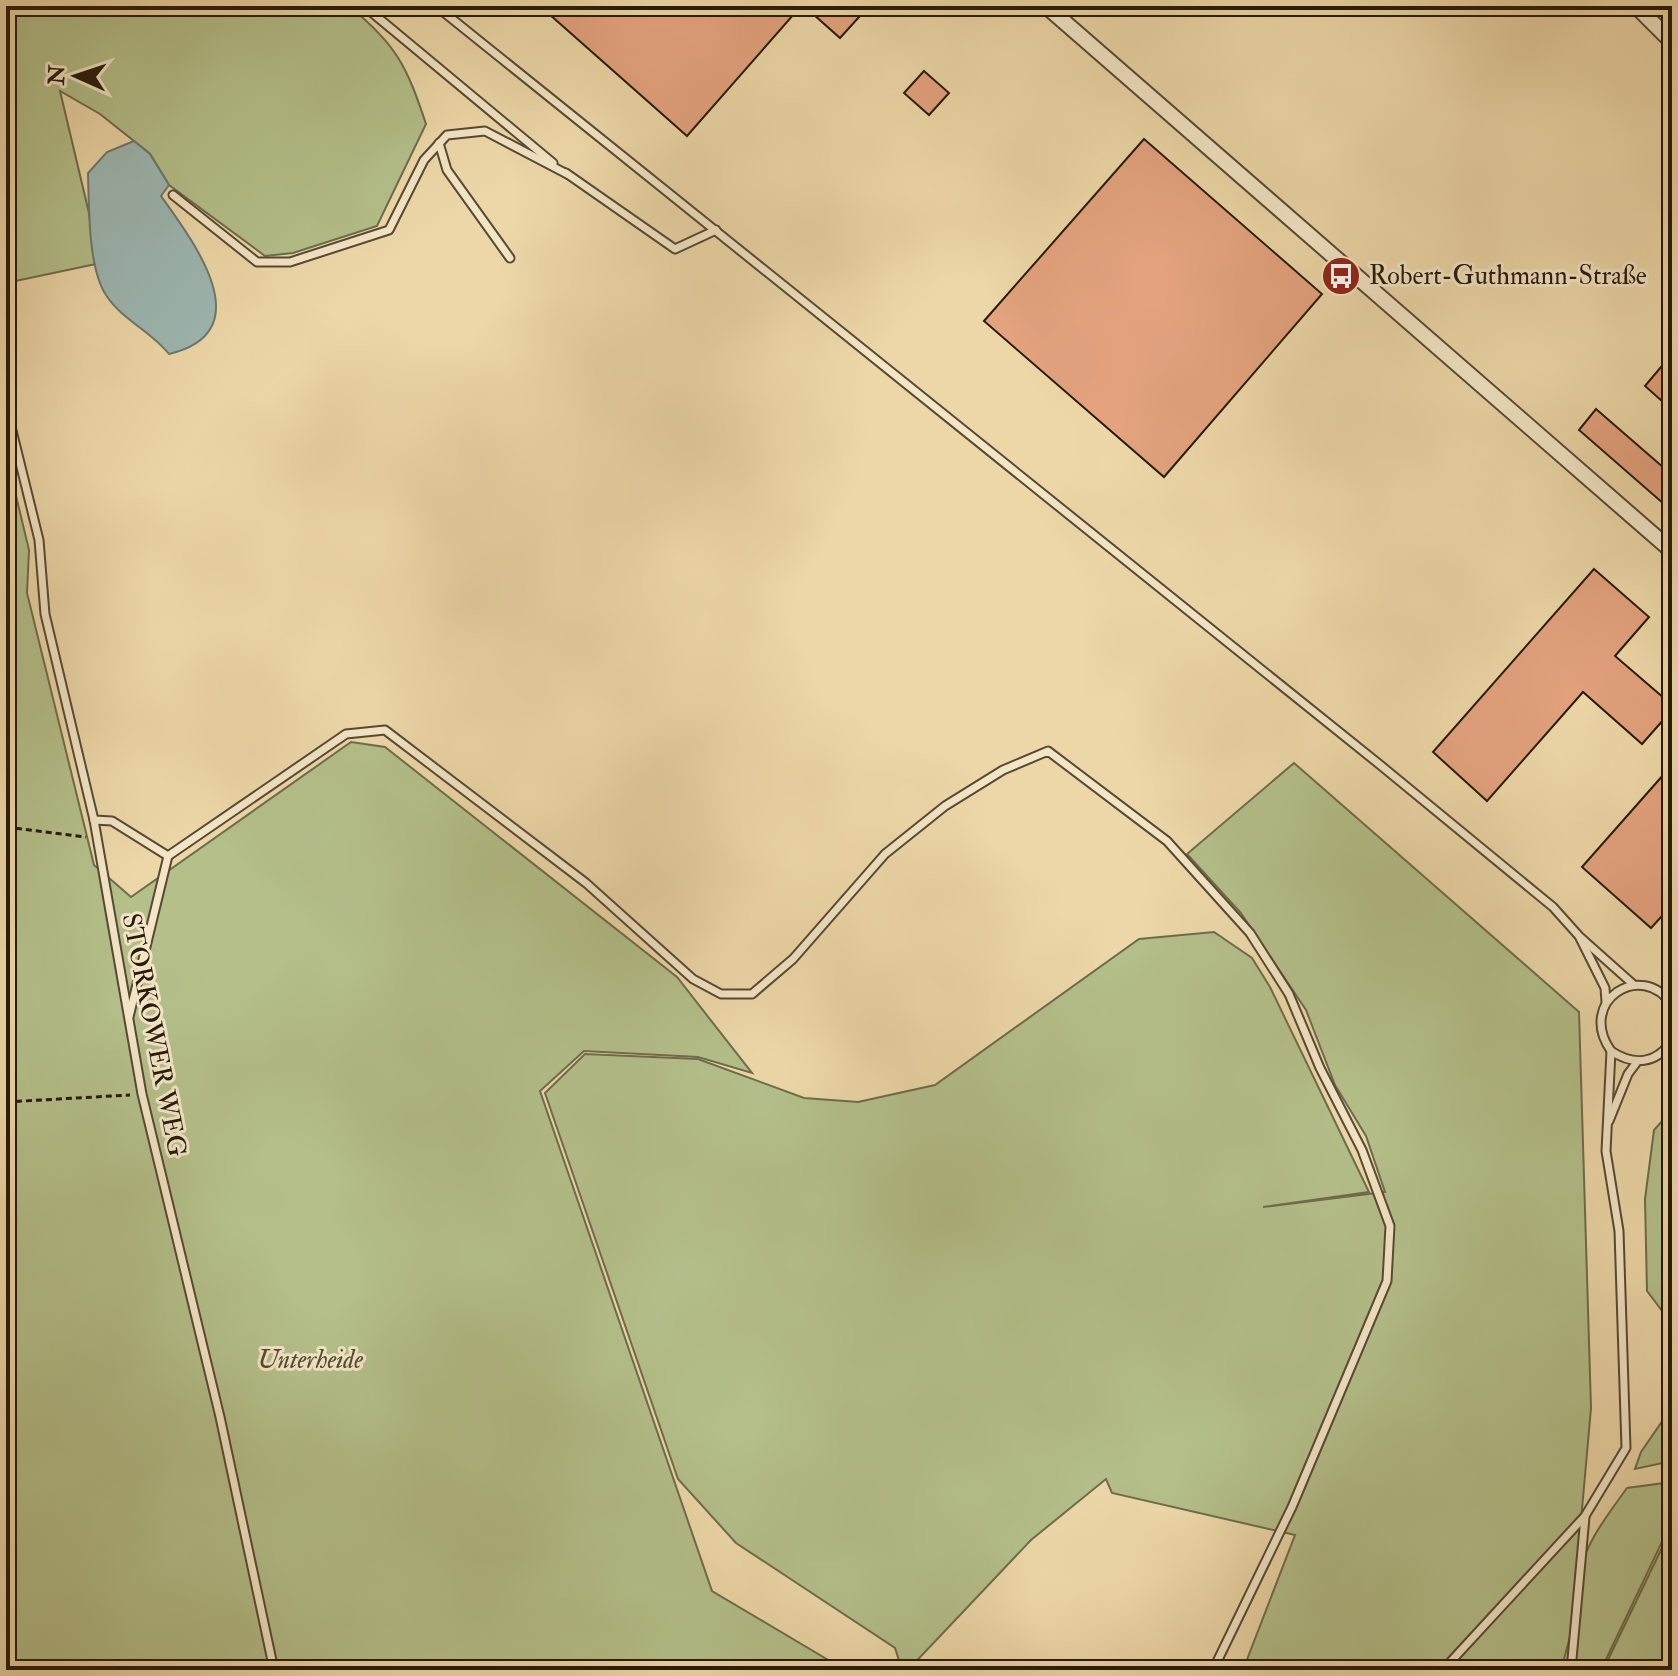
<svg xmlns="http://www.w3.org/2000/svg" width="1678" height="1676" font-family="'IM FELL Double Pica',serif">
<rect width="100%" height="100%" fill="#edd7a8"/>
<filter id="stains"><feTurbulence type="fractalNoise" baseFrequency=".0025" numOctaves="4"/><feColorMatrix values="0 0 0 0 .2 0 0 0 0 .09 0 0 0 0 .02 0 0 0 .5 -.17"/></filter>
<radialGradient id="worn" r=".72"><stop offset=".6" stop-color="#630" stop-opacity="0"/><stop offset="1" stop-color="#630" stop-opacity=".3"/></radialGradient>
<g fill="#b4bf8a" stroke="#6e6c4c" stroke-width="2">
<path d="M 6,6 L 349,6 C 397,45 407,67 426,124 L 377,226 L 293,253 L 265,256 L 169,185 L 150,154 L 134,141 L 100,114 L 60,91 L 89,213 L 96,264 L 6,283 Z"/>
<path d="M 6,454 L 29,550 L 27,593 L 94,865 L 131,897 L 351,742 L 385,747 L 677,977 L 752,1073 L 698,1057 L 584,1051 L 540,1091 L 712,1591 L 845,1670 L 6,1670 Z"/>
<path d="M 1294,763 L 1579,1012 L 1591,1408 L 1571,1633 L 1561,1670 L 1243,1670 L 1295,1535 L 1112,1493 L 1106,1479 L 1031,1540 L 908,1670 L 902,1670 L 895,1648 L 736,1543 L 678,1479 L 545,1093 L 585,1054 L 698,1059 L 804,1098 L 858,1102 L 935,1085 L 1139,939 L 1214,932 L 1252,958 L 1270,987 L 1369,1192 L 1263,1207 L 1385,1192 L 1366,1136 L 1335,1085 L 1306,1010 L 1241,913 L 1187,854 Z"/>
<path d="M 1672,1110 L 1672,1324 L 1647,1291 L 1645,1199 L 1654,1130 Z"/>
<path d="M 1672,1407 L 1672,1461 L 1635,1469 L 1641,1452 Z"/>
<path d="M 1672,1482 L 1672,1521 L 1601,1670 L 1565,1670 C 1573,1637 1572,1614 1577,1582 C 1583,1546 1606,1517 1627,1488 Z"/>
<path d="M 1672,1527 L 1672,1670 L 1603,1670 Z"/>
</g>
<path fill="#9db7b2" stroke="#6e7870" stroke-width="2" d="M 134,141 L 150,154 L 169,185 L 161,196 C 194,242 262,332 169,354 C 152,332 121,319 106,295 C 88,268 89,206 88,173 L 107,152 Z"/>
<g fill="#e4a27f" stroke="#271a0d" stroke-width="2">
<path d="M 540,6 L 801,6 L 687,136 Z"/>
<path d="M 804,6 L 869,6 L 840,38 Z"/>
<path d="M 924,71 L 949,93 L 929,115 L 904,93 Z"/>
<path d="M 1144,139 L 1322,294 L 1164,477 L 984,321 Z"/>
<path d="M 1672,354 L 1672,410 L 1645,386 Z"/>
<path d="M 1596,409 L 1672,475 L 1672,511 L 1579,430 Z"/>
<path d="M 1594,569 L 1649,617 L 1615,656 L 1672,705 L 1672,710 L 1642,744 L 1583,692 L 1487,801 L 1433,752 Z"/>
<path d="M 1672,765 L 1672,905 L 1651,928 L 1582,867 Z"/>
</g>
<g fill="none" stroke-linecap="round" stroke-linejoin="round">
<g stroke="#584934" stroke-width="11">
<g id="lane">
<path d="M 364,6 L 553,163"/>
<path d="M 436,6 L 1379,764 L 1553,907 L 1579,936 L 1634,985"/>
<path d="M 439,143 L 447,170 L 510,258"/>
<path d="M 566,173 L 675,249 L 716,230"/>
<path d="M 173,195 L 257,262 L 290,262 L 389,230 L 424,160 L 447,135 L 485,131 L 567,174"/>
<path d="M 6,406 L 39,540 L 45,614 L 94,820 L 142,1094 L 220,1417 L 274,1670"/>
<path d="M 94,820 L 112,821 L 168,856 L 129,1017"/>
<path d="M 168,856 L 346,734 L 385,730 L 586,883 L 693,979 L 721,994 L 752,994 L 793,959 L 885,854 L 945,806 L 1003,770 L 1048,751 L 1167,841 L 1250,933 L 1289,994 L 1320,1068 L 1362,1150 L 1390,1226 L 1387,1281 L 1292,1507 L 1213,1670"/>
<path d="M 1580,938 L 1605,988 L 1606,1002"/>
<path d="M 1672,1005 C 1642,959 1576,1001 1611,1051 C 1634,1066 1656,1064 1672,1041"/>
<path d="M 1609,1121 L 1628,1074 L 1637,1062"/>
<path d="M 1443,1670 L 1585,1516 L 1626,1448 L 1619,1231 L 1606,1151 L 1611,1051"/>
<path d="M 1571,1670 L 1585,1517"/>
</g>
</g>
<g stroke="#584934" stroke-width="18">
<g id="street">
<path d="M 1046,6 L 1672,551"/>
<path d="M 1636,6 L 1672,42"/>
</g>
</g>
<g stroke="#271a0d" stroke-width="3" stroke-dasharray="6 4" stroke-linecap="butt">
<path d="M 6,827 L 86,837"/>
<path d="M 6,1102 L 130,1095"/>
</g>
<use href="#lane" stroke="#f3e5c6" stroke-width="7"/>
<use href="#street" stroke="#f3e5c6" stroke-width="14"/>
</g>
<defs>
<g id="bus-disc" transform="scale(2)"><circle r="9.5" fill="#8f2418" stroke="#f3e5c6"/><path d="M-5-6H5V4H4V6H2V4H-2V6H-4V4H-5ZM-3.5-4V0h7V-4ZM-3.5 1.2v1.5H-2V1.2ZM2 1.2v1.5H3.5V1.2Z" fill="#fff"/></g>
</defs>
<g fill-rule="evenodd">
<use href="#bus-disc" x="1341" y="276"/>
</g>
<g text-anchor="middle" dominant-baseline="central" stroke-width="6" stroke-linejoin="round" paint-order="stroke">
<g font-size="26" fill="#271a0d" stroke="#f3e5c6" text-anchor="start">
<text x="1369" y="276">Robert-Guthmann-Straße</text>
</g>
<g font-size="26" fill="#271a0d" stroke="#f3e5c6">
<text transform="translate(154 1035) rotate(79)">STORKOWER WEG</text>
</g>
<g font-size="26" font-style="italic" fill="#514c32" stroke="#f3e5c6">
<text x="310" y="1360">Unterheide</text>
</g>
</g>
<rect width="1678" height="1676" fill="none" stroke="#edd7a8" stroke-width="32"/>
<rect x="8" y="8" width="1662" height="1660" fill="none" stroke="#271a0d" stroke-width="4"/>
<rect x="16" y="16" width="1646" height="1644" fill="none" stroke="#271a0d" stroke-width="2"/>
<g transform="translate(76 76) rotate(273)" stroke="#f3e5c6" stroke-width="6" paint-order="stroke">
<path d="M0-6L14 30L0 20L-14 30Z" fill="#271a0d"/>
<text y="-12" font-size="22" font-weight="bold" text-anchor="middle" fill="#271a0d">N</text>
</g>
<rect width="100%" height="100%" filter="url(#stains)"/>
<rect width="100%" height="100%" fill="url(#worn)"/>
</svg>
